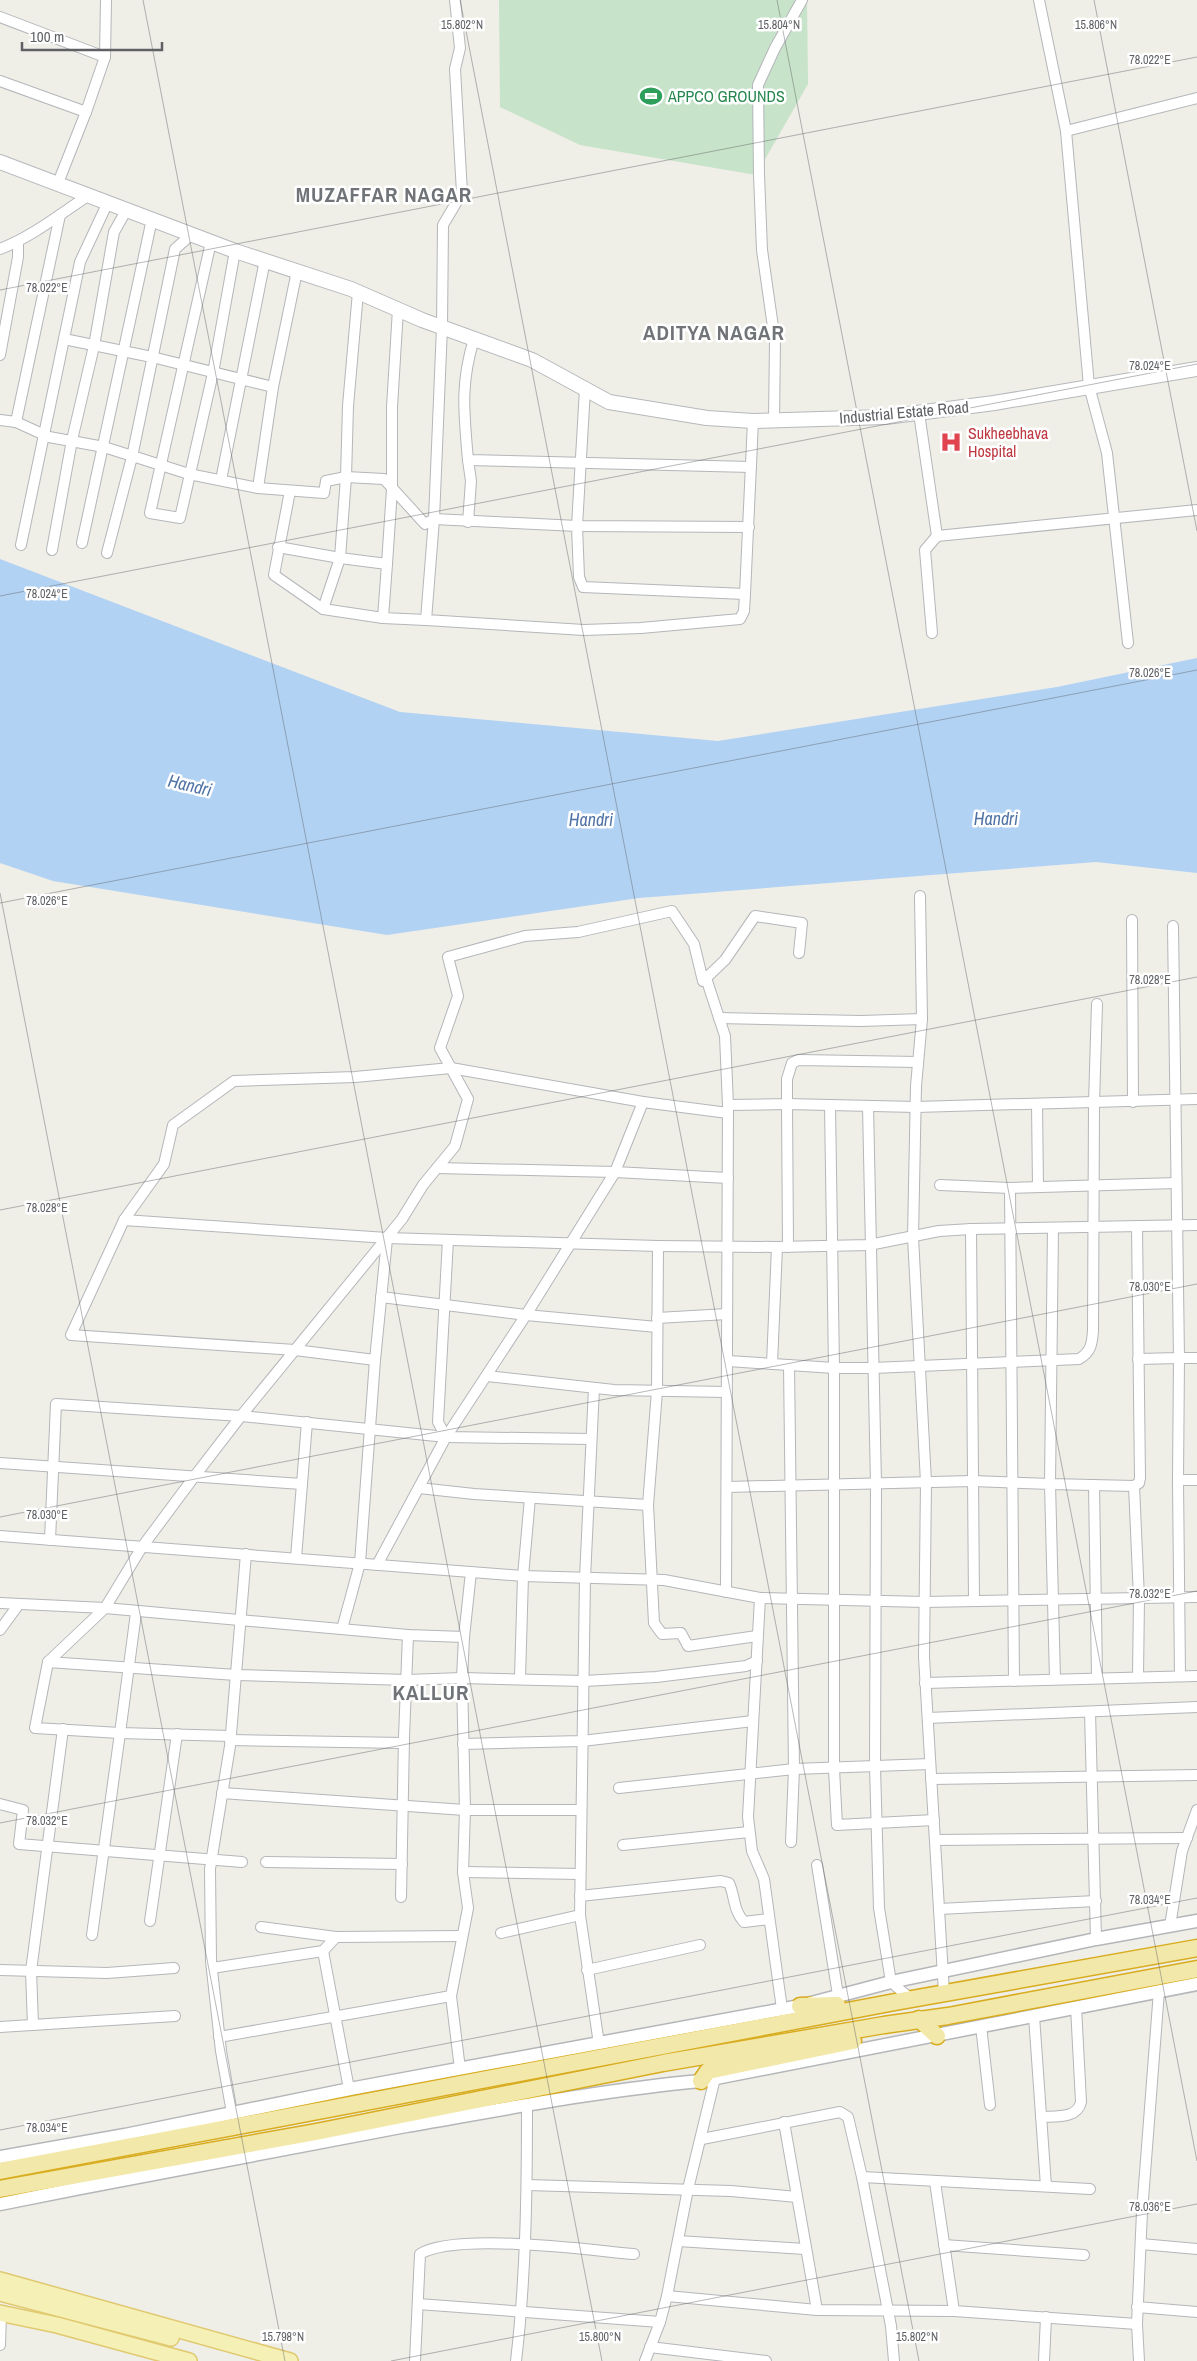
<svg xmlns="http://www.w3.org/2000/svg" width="1197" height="2361" font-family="'Archivo Narrow',sans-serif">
<rect width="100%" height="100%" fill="#efeee7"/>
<path fill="#c7e3c9" d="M 499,0 L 807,0 L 808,84 L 756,175 L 580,145 L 500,107 Z"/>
<path fill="#b2d2f4" d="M 0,559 L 400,712 L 718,741 L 1057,687 L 1197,658 L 1197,873 L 1096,862 L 639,898 L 387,935 L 53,881 L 0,863 Z"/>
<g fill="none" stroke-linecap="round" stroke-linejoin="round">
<g stroke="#b4b6ba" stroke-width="12">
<g id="minor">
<path d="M 455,0 L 460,48 L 455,69 L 462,193 L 443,225 L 442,327 L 434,519 L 426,620 L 584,630 L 641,628 L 740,619 L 744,611 L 745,594"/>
<path d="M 1039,0 L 1066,131 L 1197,98"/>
<path d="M 0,17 L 105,57"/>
<path d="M 0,81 L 86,112 L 58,183"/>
<path d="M 86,112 L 105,57 L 106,0"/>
<path d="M 1066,131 L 1089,386 L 1107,453 L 1128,643"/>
<path d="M 211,242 L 150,513 L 180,518 L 213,373 L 235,251"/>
<path d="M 0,249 C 33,236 59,215 89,195"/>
<path d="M 358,292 L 348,406 L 346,477 L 340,558 L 387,564 L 392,489 L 392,407 L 398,309"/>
<path d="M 64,339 L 152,357 L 273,387"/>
<path d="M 474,339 C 460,384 464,413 468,460 L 751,467"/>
<path d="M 0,355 L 18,257 L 18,242"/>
<path d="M 585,389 L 577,526 L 749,527"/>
<path d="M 919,413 L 937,536 L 1197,510"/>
<path d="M 0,420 L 16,422 L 49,437 L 104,447 L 189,474 L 258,488 L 324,493 L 326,481 L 346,477 L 384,479 L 425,524 L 434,519 L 577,526 L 579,577 L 583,587 L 745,594 L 753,421"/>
<path d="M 774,421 L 775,341 L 762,250 L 759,175 L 758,85 L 775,48 L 802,0"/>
<path d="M 16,422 L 60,215"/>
<path d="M 468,460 L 471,481 L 468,522"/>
<path d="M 221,480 L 265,260"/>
<path d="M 258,488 L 273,387 L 297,271"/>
<path d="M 290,491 L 274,575 L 323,609"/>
<path d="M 82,543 L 152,219"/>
<path d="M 21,545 L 80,262 L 108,202"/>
<path d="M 278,547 L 340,558 L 323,609 L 383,618"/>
<path d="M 52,550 L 72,440 L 94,346 L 114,232 L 127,209"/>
<path d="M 107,553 L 132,457 L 175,249 L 192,234"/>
<path d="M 387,564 L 383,618 L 426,620"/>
<path d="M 932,633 L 925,550 L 937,536"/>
<path d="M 920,896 L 922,1019 L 916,1086 L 913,1237 L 926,1482 L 924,1657 L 944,1993"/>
<path d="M 1132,920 L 1133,1102"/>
<path d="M 706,978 L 725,1036 L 728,1105 L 726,1592"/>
<path d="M 719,1018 L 861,1021 L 922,1019"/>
<path d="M 1037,1104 L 1038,1187"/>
<path d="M 728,1105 L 787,1104 L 787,1079 L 792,1063 L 798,1060 L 918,1062"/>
<path d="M 830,1105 L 834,1368 L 834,1769 L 837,1825 L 934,1820"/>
<path d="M 868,1106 L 876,1484 L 875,1767 L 879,1908 L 891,1982 L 912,2000"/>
<path d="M 437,1168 L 615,1172 L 728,1178"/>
<path d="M 940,1185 L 1010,1188 L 1176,1183"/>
<path d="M 1010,1188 L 1014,1681"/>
<path d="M 124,1220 L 164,1164 L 173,1125 L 234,1081 L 355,1077 L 451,1068 L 643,1102"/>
<path d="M 1053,1228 L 1050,1484 L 1134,1486 L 1139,1483 L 1140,1478 L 1137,1226"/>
<path d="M 971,1229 L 974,1601"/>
<path d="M 788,1247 L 787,1104 L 916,1107 L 1197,1099"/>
<path d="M 381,1297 L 526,1315 L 657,1327"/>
<path d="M 657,1318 L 727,1314"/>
<path d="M 1138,1359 L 1179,1358 L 1173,926"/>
<path d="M 375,1360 L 295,1350 L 71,1335 L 124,1220 L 387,1238 L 658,1246 L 777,1247 L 869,1245 L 939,1231 L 971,1229 L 1197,1225"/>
<path d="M 728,1361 L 834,1368 L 873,1368 L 1079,1359 C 1091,1352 1092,1344 1093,1331 L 1094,1103 L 1097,1004"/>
<path d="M 772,1364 L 777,1247"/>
<path d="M 789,1365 L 794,1769 L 791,1842"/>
<path d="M 487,1376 L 614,1390 L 727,1392"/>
<path d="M 594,1388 L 585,1578 L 580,1915 L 599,2044"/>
<path d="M 446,1437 L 438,1422 L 448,1240"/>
<path d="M 0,1463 L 302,1484"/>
<path d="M 1178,1480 L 1179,1358 L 1197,1358"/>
<path d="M 1094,1485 L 1097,1678"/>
<path d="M 1134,1486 L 1139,1598 L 1138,1677"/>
<path d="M 727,1487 L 973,1481 L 1050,1484 L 1055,1679"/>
<path d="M 419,1488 L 474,1494 L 648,1505 L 654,1623 L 662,1634 L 681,1633 L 688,1646 L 757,1636"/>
<path d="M 648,1505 L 657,1391 L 658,1246"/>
<path d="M 0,1536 L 523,1576 L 664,1580 L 760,1598 L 925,1602 L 1197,1597"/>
<path d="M 50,1540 L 56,1404 L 241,1416 L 446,1437 L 591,1439"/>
<path d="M 296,1558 L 307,1422"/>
<path d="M 377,1565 L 446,1437 L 526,1315 L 615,1172 L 643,1102 L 728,1113"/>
<path d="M 760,1598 L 748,1817 L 752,1851 L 764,1879 L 782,2009"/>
<path d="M 0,1603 L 105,1608 L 408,1635 L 464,1637"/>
<path d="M 136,1613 L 120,1733 L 231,1736"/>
<path d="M 342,1629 L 360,1563 L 375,1360 L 387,1239"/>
<path d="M 0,1630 L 19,1604"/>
<path d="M 48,1662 L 105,1608 L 142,1547 L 194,1477 L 241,1416 L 402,1219 L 423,1185 L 455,1146 L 468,1099 L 440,1048 L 458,996 L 448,957 L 525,936 L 578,932 L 672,911 L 694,944 L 703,981 L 725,960 L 755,916 L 802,923 L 799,953"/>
<path d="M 1180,1676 L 1178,1480 L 1197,1480"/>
<path d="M 520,1678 L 523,1576 L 530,1498"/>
<path d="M 925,1683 L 1197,1676"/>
<path d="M 1090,1712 L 1096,1939"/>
<path d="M 928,1718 L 1197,1707"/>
<path d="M 230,1740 L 404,1743"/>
<path d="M 463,1744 L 582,1741 L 753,1721"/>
<path d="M 931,1779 L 1197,1775"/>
<path d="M 619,1788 L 794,1769 L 930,1764"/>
<path d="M 222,1793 L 465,1810 L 580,1810"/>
<path d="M 0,1804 L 23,1810 L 19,1844 L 242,1862"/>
<path d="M 935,1840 L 1187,1838"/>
<path d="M 623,1845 L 749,1832"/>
<path d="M 266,1862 L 402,1864"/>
<path d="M 817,1865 L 838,1995"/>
<path d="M 463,1872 L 580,1874"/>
<path d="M 580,1896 L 721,1881 L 729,1883 C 735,1896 733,1910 744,1922 L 769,1919"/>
<path d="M 401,1897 L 404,1737 L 408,1635"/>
<path d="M 939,1909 L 1096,1901"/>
<path d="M 150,1921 L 177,1734"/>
<path d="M 1170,1926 L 1182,1851 L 1197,1810"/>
<path d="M 261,1927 L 336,1937"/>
<path d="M 501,1933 L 580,1915"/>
<path d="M 92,1935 L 120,1733 L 35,1728 L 48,1662 L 236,1675 L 407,1680 L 462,1678 L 584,1681 L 656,1677 L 746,1666 L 757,1661"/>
<path d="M 323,1951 L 349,2089"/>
<path d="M 212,1968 L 323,1951 L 336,1937 L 462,1936"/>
<path d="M 0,1970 L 107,1973 L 174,1968"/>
<path d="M 587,1970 L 700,1945"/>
<path d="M 1034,2016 L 1046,2186"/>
<path d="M 33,2025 L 31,1971 L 63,1729"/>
<path d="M 981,2026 L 990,2105"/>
<path d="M 0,2027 L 175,2016"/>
<path d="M 219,2037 L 451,1996"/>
<path d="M 460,2069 L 451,1996 L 468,1908 L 463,1872 L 465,1810 L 462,1678 L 464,1637 L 471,1572"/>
<path d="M 232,2113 L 221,2051 L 211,1961 L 210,1869 L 230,1746 L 246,1554"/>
<path d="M 1041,2117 C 1056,2116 1077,2119 1081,2102 L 1076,2007"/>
<path d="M 784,2122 L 817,2310"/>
<path d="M 702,2139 L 840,2112 L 848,2117 L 862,2177 L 891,2326 L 894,2361"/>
<path d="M 862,2177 L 1090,2189"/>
<path d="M 935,2182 L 954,2311"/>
<path d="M 527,2185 L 731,2191 L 797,2197"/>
<path d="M 678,2241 L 805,2249"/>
<path d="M 1141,2244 L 1197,2249"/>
<path d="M 944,2245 L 1084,2255"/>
<path d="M 667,2296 L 817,2310 L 954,2311 L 1137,2324"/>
<path d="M 418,2304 L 660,2322"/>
<path d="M 1137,2307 L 1197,2312"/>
<path d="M 0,2345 L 1,2313"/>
<path d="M 650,2347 L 766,2361"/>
<path d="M 415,2361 L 420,2254 C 456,2232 587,2250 634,2254"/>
<path d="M 516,2361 C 526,2276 527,2191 527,2106"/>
<path d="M 645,2361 L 660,2322 L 667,2296 L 688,2189 L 715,2078"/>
<path d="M 1044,2361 L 1046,2317"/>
<path d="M 1139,2361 L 1137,2324 L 1142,2212 L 1159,1991"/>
</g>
</g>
<g stroke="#b4b6ba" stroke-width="15">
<g id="tertiary">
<path d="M 0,2157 L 125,2135 L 355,2088 L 800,2006 L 891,1982 L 1096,1939 L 1197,1921"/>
<path d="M 0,2204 C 135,2177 270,2151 406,2126 C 504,2109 602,2090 701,2081 L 1197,1984"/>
</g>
</g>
<g stroke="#b6b8bc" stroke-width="16">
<path id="secondary" d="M 0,162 L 235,251 L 351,289 L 422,320 L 532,360 L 609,402 L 707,418 L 753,421 L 886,417 L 994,403 L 1197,369"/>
</g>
<g stroke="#e0c96f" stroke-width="18">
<g id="primary">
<path d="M 0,2280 L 290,2361"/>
<path d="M 0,2293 L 171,2338"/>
<path d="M 0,2313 L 57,2325 L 189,2361"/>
</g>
</g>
<g stroke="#d8ac1e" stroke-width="19">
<g id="trunk">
<path d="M 800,2006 L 837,2005"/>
<path d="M 919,2019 L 937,2036"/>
<path d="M 701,2081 L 708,2071 L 853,2041"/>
<path d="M 0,2171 L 895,2002 L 1197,1948"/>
<path d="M 0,2189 L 316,2132 L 663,2063 L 884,2025 L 948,2016 L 1197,1969"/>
</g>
</g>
<use href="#minor" stroke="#fff" stroke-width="10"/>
<use href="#tertiary" stroke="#fff" stroke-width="12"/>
<use href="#secondary" stroke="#fff" stroke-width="14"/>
<use href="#primary" stroke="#f5f0b6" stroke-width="15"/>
<use href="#trunk" stroke="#f2e8aa" stroke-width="16"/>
</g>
<path fill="none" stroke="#5f6165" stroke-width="1" stroke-opacity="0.45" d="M 143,0 L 602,2361M 460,0 L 919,2361M 777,0 L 1197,2161M 1094,0 L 1197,531M 0,290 L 1197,57M 0,596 L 1197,364M 0,893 L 285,2361M 0,903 L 1197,670M 0,1210 L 1197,977M 0,1517 L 1197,1284M 0,1823 L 1197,1591M 0,2130 L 1197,1898M 391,2361 L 1197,2204"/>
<defs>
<g id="stadium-bare" transform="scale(1.725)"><path d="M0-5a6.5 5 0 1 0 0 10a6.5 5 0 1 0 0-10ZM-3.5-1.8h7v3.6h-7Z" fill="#2e9e5b" stroke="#fff" stroke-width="2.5" paint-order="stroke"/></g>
<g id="hospital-bare" transform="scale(1.725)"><path d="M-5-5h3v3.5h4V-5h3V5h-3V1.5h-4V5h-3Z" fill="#e0444e" stroke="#fff" stroke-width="2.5" paint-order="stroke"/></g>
</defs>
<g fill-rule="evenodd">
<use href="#stadium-bare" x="651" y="96"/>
<use href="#hospital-bare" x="951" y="442"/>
</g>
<g text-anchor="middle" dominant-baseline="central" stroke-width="5" stroke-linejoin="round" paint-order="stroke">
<g font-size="16" fill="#27864d" stroke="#fff" text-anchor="start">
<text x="668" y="96">APPCO GROUNDS</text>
</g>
<g font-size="16" fill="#5f6165" stroke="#fff">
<text transform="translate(904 412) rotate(-5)">Industrial Estate Road</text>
</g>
<g font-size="16" fill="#be3a42" stroke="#fff" text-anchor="start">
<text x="968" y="433">Sukheebhava<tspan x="968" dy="18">Hospital</tspan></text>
</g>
<g font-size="18" font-style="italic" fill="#5073a5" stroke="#fff">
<text transform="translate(190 785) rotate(13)">Handri</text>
<text x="996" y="818">Handri</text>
<text x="591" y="819">Handri</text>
</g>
<g font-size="21" font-weight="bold" letter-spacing="1" fill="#707377" stroke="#fff">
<text x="384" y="194">MUZAFFAR NAGAR</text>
<text x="714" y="332">ADITYA NAGAR</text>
<text x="431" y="1692">KALLUR</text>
</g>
</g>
<g font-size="12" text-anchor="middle" fill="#5f6165" stroke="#fff" stroke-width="5" stroke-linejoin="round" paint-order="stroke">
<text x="462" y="29">15.802°N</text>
<text x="779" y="29">15.804°N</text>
<text x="1096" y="29">15.806°N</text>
<text x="1150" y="64">78.022°E</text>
<text x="47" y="292">78.022°E</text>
<text x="1150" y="370">78.024°E</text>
<text x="47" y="598">78.024°E</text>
<text x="1150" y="677">78.026°E</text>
<text x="47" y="905">78.026°E</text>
<text x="1150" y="984">78.028°E</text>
<text x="47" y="1212">78.028°E</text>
<text x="1150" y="1291">78.030°E</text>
<text x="47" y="1519">78.030°E</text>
<text x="1150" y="1598">78.032°E</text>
<text x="47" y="1825">78.032°E</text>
<text x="1150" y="1904">78.034°E</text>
<text x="47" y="2132">78.034°E</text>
<text x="1150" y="2211">78.036°E</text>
<text x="283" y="2341">15.798°N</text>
<text x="600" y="2341">15.800°N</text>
<text x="917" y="2341">15.802°N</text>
</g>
<path d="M22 42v8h140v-8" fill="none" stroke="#5f6165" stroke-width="2.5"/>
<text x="30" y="42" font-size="15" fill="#5f6165" stroke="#ffffff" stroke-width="4" paint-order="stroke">100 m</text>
</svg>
